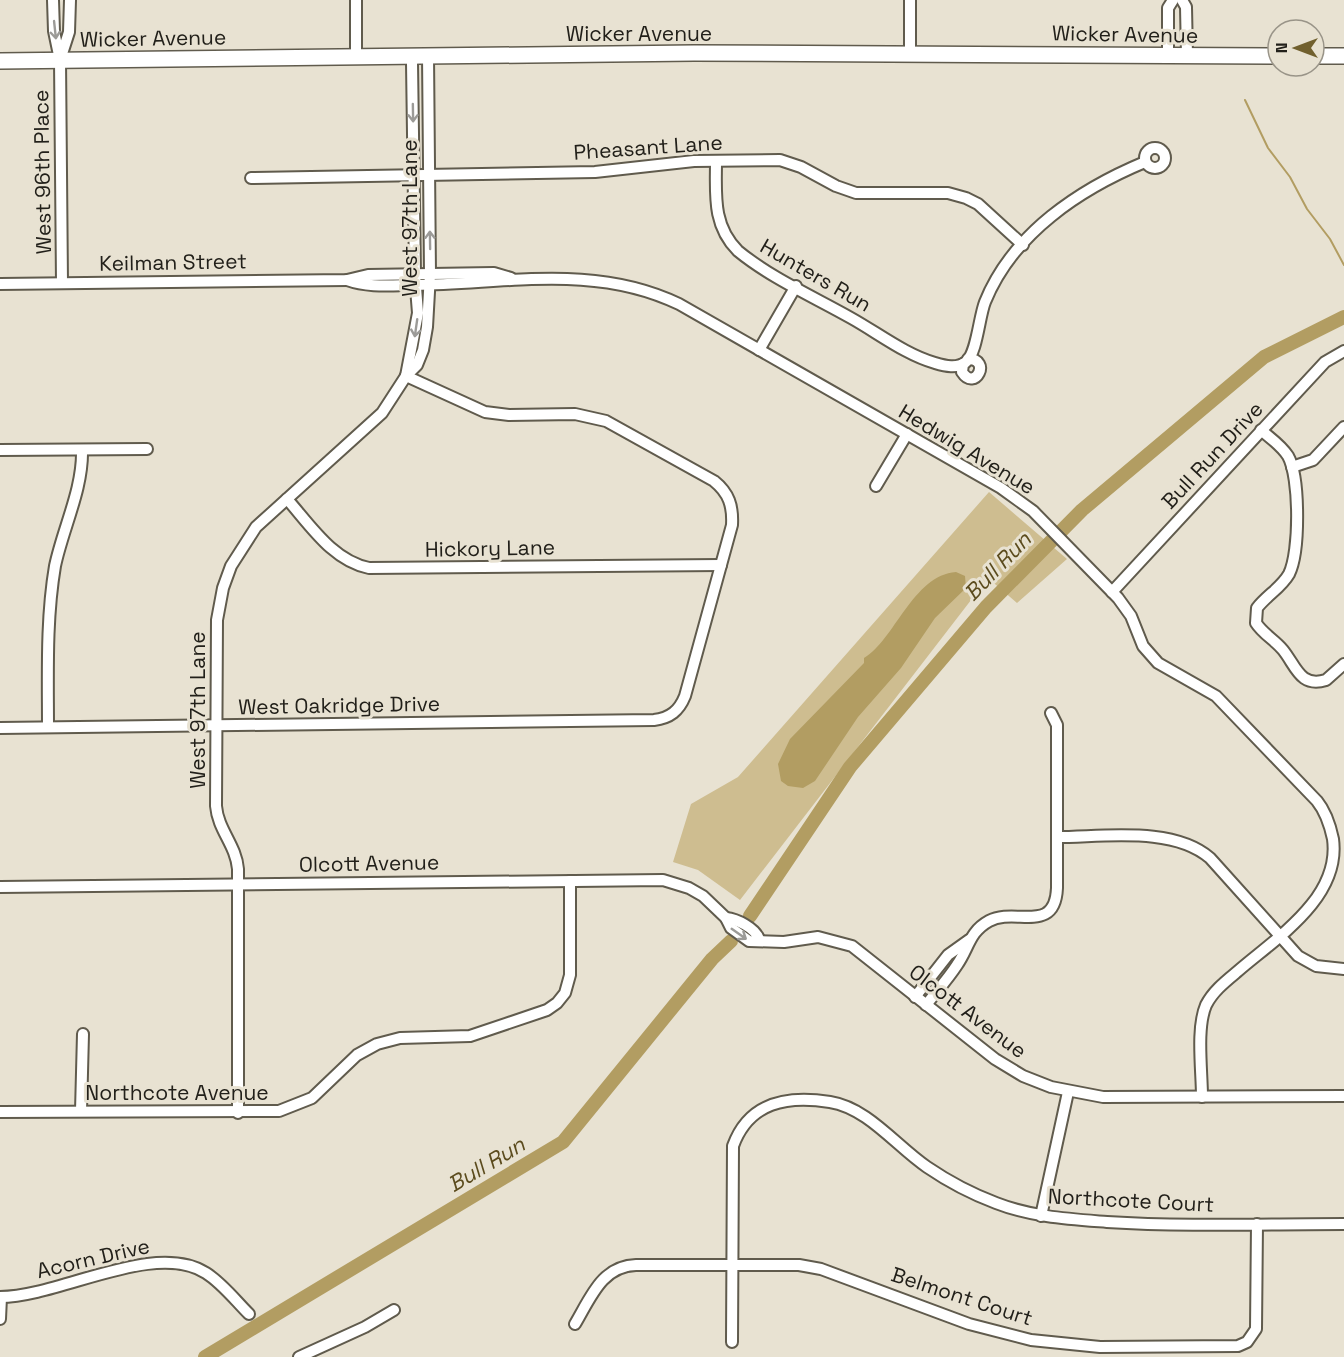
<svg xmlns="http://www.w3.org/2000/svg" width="1344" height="1357" font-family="'Space Grotesk',sans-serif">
<rect width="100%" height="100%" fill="#e8e2d2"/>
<path fill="#cebd90" d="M 989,492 L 1067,559 L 1017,603 L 988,578 L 740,900 L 698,870 L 673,862 L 691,804 L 738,777 Z"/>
<path fill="#b29d62" d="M 956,572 L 965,576 L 966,588 L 935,618 L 901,668 L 858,717 L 815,781 L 803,788 L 788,786 L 781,781 L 778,764 L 790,739 L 864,663 L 864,658 C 894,641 913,575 956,572 Z"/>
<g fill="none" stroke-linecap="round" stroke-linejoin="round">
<path stroke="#b29d62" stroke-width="2" d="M 1245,100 L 1268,148 L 1290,177 L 1307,209 L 1330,239 L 1344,265"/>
<g stroke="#b29d62" stroke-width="14">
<path d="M 750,916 L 850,767 L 986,607 L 1082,510 L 1264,357 L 1344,317"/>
<path d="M 205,1357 L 563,1142 L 712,959 L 731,941"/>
</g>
<g stroke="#605b4d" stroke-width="14">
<g id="minor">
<path d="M 53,0 L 54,31 L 60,60 L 62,283"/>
<path d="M 356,0 L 356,56"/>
<path d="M 1182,0 L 1186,7 L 1187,56"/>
<path d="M 910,53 L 910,0"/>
<path d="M 1168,56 L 1168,8 L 1173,0"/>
<path d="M 60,60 L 69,32 L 70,0"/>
<circle cx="1155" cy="158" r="10"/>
<path d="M 716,161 C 716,194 712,225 738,251 C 771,278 814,297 851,318 C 878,333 906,355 935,363 C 945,366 957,369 966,362 C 977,353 979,317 985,302 C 1013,233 1080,189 1145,162"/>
<path d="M 251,178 L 595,172 L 694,161 L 780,160 L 801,167 L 836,186 L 856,193 L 948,193 L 966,198 L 978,204 L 1023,245"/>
<path d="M 347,280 C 369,288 393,285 416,285 C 505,284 594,263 679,304 L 1001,488 L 1033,511 L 1118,598 L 1131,616 L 1143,646 L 1158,663 L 1216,696 L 1317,801 C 1326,812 1330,825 1333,839 C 1341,898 1276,938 1238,971 C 1226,981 1213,991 1206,1005 C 1196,1028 1202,1071 1202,1097"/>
<path d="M 0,284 L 347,280 L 368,275 L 494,273 L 511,278"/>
<path d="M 759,350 L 796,286"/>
<path d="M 963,364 L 962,372 C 975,392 992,359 968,359"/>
<path d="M 406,376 L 418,313 L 415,275 L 412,63 L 415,55"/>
<path d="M 1261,430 C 1270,438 1281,445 1288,456 C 1300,477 1300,552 1289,574 C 1281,588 1267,595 1257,608 L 1256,623 C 1263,634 1275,640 1283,650 C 1296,666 1300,688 1326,680 L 1344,664"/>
<path d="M 0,450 L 147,449"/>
<path d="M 1292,467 L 1313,460 L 1344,427"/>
<path d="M 876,486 L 907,434"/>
<path d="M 287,499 C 310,525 333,561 369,568 L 721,565"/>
<path d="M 1112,592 L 1325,362 L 1344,351"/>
<path d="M 48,727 C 48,674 46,619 55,566 C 63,528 83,489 82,450"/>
<path d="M 0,728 L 654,720 C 670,718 679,711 685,696 L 732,525 C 733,506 729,493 714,481 L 606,421 L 575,414 L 509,415 L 485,412 L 406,376"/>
<path d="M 1057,837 C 1104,837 1173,826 1210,858 L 1298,956 L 1316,966 L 1344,969"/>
<path d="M 0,887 L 663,880 L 689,888 L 703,896 L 726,918 L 731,928 L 749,941 L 784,942 L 818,937 L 852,946 L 995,1059 L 1023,1076 L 1051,1087 L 1103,1097 L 1344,1096"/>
<path d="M 726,918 C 737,919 755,928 759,939"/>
<path d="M 915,997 L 948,955 L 969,940"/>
<path d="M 926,1005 C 936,992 948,979 957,965 C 969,948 969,932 989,921 C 1015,907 1055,935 1057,888 L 1057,725 L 1051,713"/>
<path d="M 81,1111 L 83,1034"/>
<path d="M 0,1112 L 279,1111 L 312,1098 L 357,1055 L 377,1044 L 400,1038 L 470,1036 L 547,1010 L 557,1003 L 565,993 L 570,975 L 570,881"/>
<path d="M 238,1113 L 238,869 C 236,845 218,830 216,806 L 217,620 L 223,588 L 231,566 L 256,527 L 382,413 L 406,376 L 417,365 L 423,350 L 427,327 L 430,274 L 428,55"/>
<path d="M 1041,1216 L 1068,1092"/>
<path d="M 0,1297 C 60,1297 154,1240 206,1273 C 222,1283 235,1300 249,1314"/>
<path d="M 0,1319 L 1,1297"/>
<path d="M 575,1324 C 591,1297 602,1266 636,1265 L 799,1265 L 821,1269 L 969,1324 L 1031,1340 L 1100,1347 L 1238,1346 L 1247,1342 L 1256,1329 L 1257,1224"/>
<path d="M 732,1342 L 733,1146 C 749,1102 787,1095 830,1102 C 868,1108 896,1146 927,1167 C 949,1182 972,1194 996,1203 C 1032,1217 1069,1219 1107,1222 C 1186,1227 1265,1224 1344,1224"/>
<path d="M 299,1357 L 365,1327 L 394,1310"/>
</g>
</g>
<g stroke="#605b4d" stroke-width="18">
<g id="highway">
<path d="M 1314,56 L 1344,56"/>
<path d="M 0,61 L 694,53 L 1278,56"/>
</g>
</g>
<use href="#minor" stroke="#fff" stroke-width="10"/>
<use href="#highway" stroke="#fff" stroke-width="15"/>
</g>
<defs><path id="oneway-shaft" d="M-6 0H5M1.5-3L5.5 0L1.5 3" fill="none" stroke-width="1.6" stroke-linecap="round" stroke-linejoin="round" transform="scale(1.5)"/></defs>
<g stroke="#9c9b98">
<use href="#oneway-shaft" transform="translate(55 30) rotate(84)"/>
<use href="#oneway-shaft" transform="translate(413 113) rotate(89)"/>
<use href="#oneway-shaft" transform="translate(430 240) rotate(-91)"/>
<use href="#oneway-shaft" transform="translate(416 328) rotate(98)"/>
<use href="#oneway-shaft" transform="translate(739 934) rotate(35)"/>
</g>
<g text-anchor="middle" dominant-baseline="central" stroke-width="6" stroke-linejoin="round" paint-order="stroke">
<g font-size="21" fill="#22201a" stroke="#e8e2d2">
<text x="639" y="33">Wicker Avenue</text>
<text transform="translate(1125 34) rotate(1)">Wicker Avenue</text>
<text transform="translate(153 38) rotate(-1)">Wicker Avenue</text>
<text transform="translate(648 147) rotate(-4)">Pheasant Lane</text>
<text transform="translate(42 172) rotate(-91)">West 96th Place</text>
<text transform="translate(409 218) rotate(-90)">West 97th Lane</text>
<text transform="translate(173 262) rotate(-1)">Keilman Street</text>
<text transform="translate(816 275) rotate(30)">Hunters Run</text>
<text transform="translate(967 449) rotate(31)">Hedwig Avenue</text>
<text transform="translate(1212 455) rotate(-47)">Bull Run Drive</text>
<text transform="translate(490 548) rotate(-1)">Hickory Lane</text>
<text transform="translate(339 705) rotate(-1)">West Oakridge Drive</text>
<text transform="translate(197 710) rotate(-90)">West 97th Lane</text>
<text transform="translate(369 863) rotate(-1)">Olcott Avenue</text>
<text transform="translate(968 1011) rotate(37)">Olcott Avenue</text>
<text x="177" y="1092">Northcote Avenue</text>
<text transform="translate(1131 1200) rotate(3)">Northcote Court</text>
<text transform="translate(93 1258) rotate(-13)">Acorn Drive</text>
<text transform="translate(962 1296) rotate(18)">Belmont Court</text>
</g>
<g font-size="22" font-style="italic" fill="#5b4b1d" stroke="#e8e2d2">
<text transform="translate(997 566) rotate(-46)">Bull Run</text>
<text transform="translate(486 1164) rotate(-31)">Bull Run</text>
</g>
</g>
<g transform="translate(1296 48) rotate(270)"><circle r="28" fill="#e8e2d2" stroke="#999488" stroke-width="1.5"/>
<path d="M0-4.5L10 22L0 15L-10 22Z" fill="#71602e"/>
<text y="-9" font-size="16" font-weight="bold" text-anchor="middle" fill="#22201a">N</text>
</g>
</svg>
